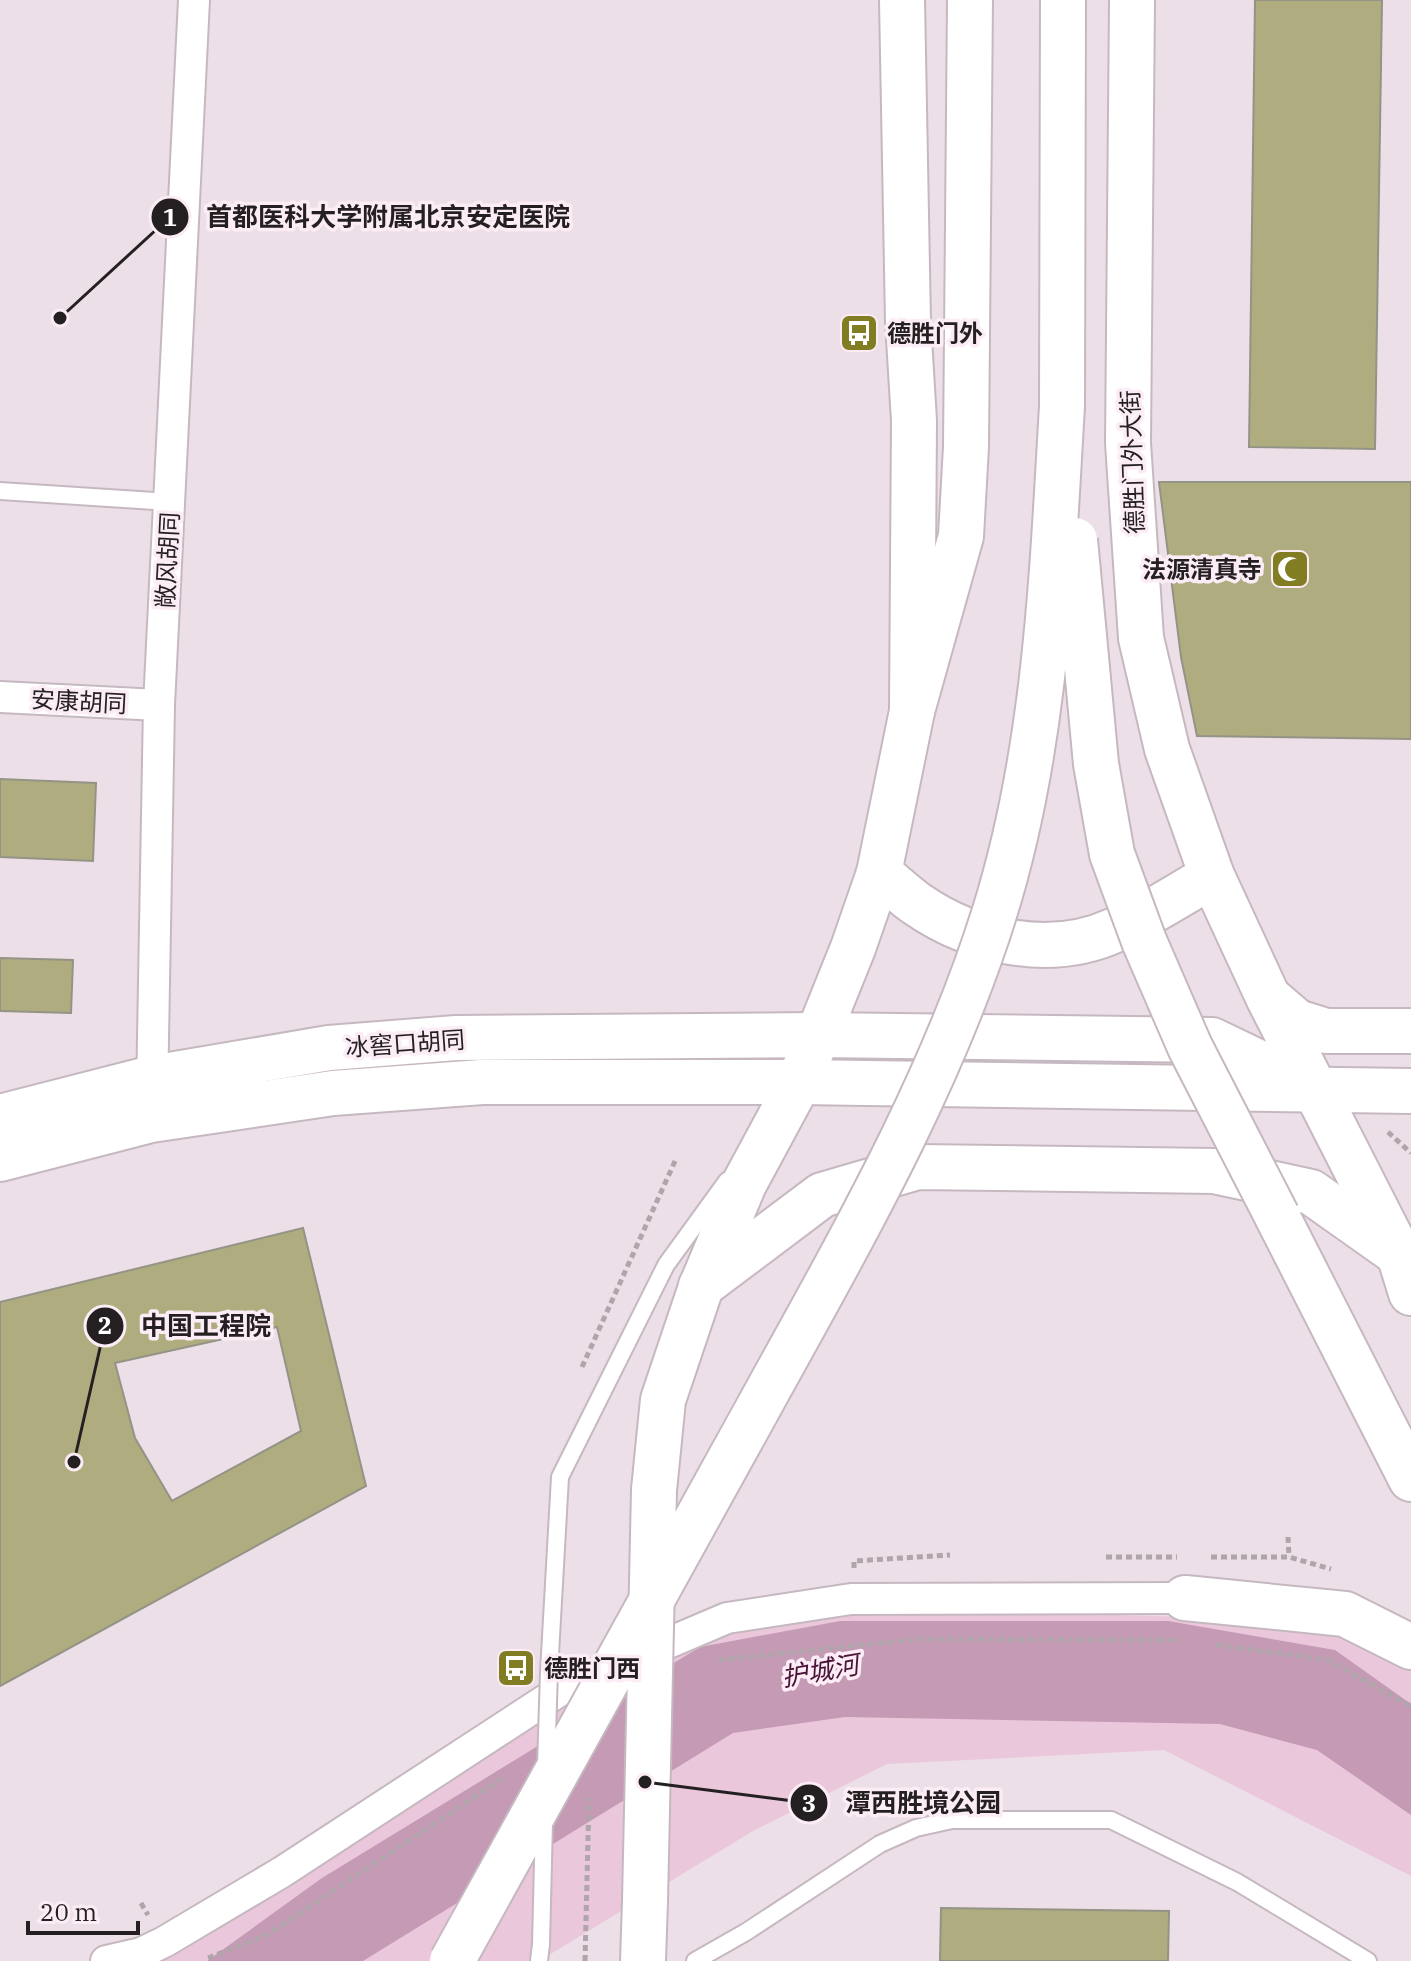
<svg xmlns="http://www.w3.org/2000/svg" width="1411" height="1961" font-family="'IBM Plex Serif','Noto Sans SC',serif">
<rect width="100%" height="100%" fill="#eddfe7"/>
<path fill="#eac7db" d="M 845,1608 L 1193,1617 L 1342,1631 L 1411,1670 L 1411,1876 L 1164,1750 L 887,1764 L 753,1831 L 539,1961 L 135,1961 L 512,1736 L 683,1646 L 720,1632 Z"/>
<path fill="#c59ab4" d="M 840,1621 L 1168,1621 L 1335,1650 L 1411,1704 L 1411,1815 L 1317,1750 L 1220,1724 L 845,1717 L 733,1733 L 363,1961 L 207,1961 L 322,1878 L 700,1647 Z"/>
<g fill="#afad80" stroke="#939386" stroke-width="2" fill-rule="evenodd">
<path d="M 1255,0 L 1382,0 L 1375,449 L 1249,447 Z"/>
<path d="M 1159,482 L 1411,482 L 1411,739 L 1197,736 L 1181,657 Z"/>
<path d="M 0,779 L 96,783 L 93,861 L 0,857 Z"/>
<path d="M 0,958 L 73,960 L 71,1013 L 0,1011 Z"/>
<path d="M 303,1228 L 366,1486 L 0,1686 L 0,1302 ZM 277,1327 L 301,1431 L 172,1501 L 135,1438 L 115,1363 Z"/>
<path d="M 941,1908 L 1169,1911 L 1168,1961 L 940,1961 Z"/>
</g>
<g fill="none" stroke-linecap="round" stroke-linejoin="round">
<g stroke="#c6b8c0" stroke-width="20">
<g id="lane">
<path d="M 0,491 L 170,502"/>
<path d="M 549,1672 L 560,1477 L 666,1265 L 727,1181"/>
<path d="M 539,1961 L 541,1944"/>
<path d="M 695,1961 L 746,1932 L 880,1844 L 916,1828 L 952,1820 L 1111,1820 L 1237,1882 L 1368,1961"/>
</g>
</g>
<g stroke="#c6b8c0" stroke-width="34">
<g id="street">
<path d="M 0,697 L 159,705"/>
<path d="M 152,1094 L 159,705 L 194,0"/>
<path d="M 106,1961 L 141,1953 L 164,1942 L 282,1872 L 567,1686 L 727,1618 L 851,1599 L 1185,1598"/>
</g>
</g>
<g stroke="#c6b8c0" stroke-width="48">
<g id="secondary">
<path d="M 1132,0 L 1128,443 L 1141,638 L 1167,749 L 1212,876 L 1268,997 L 1399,1254 L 1411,1293"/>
<path d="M 879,873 C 892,883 904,895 917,904 C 973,943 1052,959 1115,930 C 1149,915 1180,894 1212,876"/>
<path d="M 1269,998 L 1297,1022 L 1326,1031 L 1411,1031"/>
<path d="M 0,1117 L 152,1078 L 329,1048 L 456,1038 L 818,1035 L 1212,1040 L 1303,1084"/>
<path d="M 0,1159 L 151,1120 L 333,1093 L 482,1082 L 799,1082 L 1411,1091"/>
<path d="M 701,1286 L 822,1195 L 918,1167 L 1214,1171 L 1311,1192 L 1393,1250"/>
<path d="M 654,1490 L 663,1400 L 701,1287 L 744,1184 L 799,1082 L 853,948 L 879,873 L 912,711 L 914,421 L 908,322 L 902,0"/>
<path d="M 1185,1598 L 1345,1614 L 1411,1647"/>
<path d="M 643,1961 L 645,1901"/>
</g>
</g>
<g stroke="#c6b8c0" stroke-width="48">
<g id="highway">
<path d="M 1062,406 L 1063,0"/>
<path d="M 912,711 L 961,536 L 966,447 L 970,0"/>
<path d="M 1277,1216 L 1411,1479"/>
</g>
</g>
<g stroke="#b0a5ab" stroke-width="5" stroke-dasharray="6 4" stroke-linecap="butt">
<path d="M 1388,1132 L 1411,1153"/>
<path d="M 582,1367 L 676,1159"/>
<path d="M 1288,1537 L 1289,1557"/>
<path d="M 1106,1557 L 1177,1557"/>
<path d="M 1211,1557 L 1289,1557 L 1331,1569"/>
<path d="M 854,1568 L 854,1561 L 950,1555"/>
<path d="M 1217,1645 L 1328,1660 L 1411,1706"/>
<path d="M 719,1660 L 920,1639 L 1179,1640"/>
<path d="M 141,1903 L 148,1915"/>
<path d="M 208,1958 L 267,1935 L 506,1776"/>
<path d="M 585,1961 L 589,1798"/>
</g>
<use href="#lane" stroke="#fff" stroke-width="16"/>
<use href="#street" stroke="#fff" stroke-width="30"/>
<use href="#secondary" stroke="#fff" stroke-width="44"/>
<use href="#highway" stroke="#fff" stroke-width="44"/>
<g stroke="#c6b8c0" stroke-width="20" stroke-linecap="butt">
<g id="lane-bridge">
<path d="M 546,1766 L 549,1672"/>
<path d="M 541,1944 L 544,1821"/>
</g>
</g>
<g stroke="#c6b8c0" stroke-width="48" stroke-linecap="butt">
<path id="secondary-bridge" d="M 645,1901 L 654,1490"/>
</g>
<g stroke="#c6b8c0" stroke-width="48" stroke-linecap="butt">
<g id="highway-bridge">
<path d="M 1075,540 L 1096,764 L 1112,854 L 1144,941 L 1190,1047 L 1277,1216"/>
<path d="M 452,1961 C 554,1777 655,1593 757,1410 C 846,1248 940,1088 995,911 C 1046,747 1052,576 1062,406"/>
</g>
</g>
<use href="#lane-bridge" stroke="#fff" stroke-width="16"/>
<use href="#secondary-bridge" stroke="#fff" stroke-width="44"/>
<use href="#highway-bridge" stroke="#fff" stroke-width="44"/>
</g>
<defs>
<g id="bus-square" transform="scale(2)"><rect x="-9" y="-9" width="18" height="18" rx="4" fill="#827d23" stroke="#fbecf5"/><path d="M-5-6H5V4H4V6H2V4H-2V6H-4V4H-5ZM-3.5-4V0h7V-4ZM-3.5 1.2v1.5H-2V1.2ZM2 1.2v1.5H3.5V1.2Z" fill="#fff"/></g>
<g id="mosque-square" transform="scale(2)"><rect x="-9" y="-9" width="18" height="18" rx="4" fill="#827d23" stroke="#fbecf5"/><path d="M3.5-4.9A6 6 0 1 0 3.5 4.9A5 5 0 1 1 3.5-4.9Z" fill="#fff"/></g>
</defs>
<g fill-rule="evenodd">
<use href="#bus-square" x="859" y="333"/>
<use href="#mosque-square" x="1290" y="569"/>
<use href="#bus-square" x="516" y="1668"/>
</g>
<g text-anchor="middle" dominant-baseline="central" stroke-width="7" stroke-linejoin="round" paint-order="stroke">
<g font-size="24" font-weight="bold" fill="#241f21" stroke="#fbecf5" text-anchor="start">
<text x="887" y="333">德胜门外</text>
<text x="1262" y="569" text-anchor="end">法源清真寺</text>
<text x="544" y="1668">德胜门西</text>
</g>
<g font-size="24" fill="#241f21" stroke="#fbecf5">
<text transform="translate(1132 462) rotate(-92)">德胜门外大街</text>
<text transform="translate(167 560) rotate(-87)">敞风胡同</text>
<text transform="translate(79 701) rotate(3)">安康胡同</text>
<text transform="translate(405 1043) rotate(-4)">冰窖口胡同</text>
</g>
<g font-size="26" font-style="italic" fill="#481337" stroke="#fbecf5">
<text transform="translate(820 1670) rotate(-10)">护城河</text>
</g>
</g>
<path fill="none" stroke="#241f21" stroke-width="3" d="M60 318L170 217M74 1462L105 1326M645 1782L809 1803"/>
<g fill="#241f21" stroke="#fbecf5" stroke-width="3">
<circle cx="60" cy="318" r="8"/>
<circle cx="74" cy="1462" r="8"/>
<circle cx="645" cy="1782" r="8"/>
<circle cx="170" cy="217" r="20"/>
<circle cx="105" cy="1326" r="20"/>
<circle cx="809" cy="1803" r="20"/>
</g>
<g font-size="24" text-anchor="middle" font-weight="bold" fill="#fff">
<text x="170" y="226">1</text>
<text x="105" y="1334">2</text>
<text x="809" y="1812">3</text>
</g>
<g font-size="26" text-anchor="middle" font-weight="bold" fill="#241f21" stroke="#fbecf5" stroke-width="7" stroke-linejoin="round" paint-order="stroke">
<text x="388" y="226">首都医科大学附属北京安定医院</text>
<text x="206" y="1335">中国工程院</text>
<text x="923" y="1812">潭西胜境公园</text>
</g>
<path d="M28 1921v12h110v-12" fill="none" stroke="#241f21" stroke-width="4"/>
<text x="40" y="1921" font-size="24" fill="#241f21" stroke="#fbecf5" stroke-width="6" paint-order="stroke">20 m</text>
</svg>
